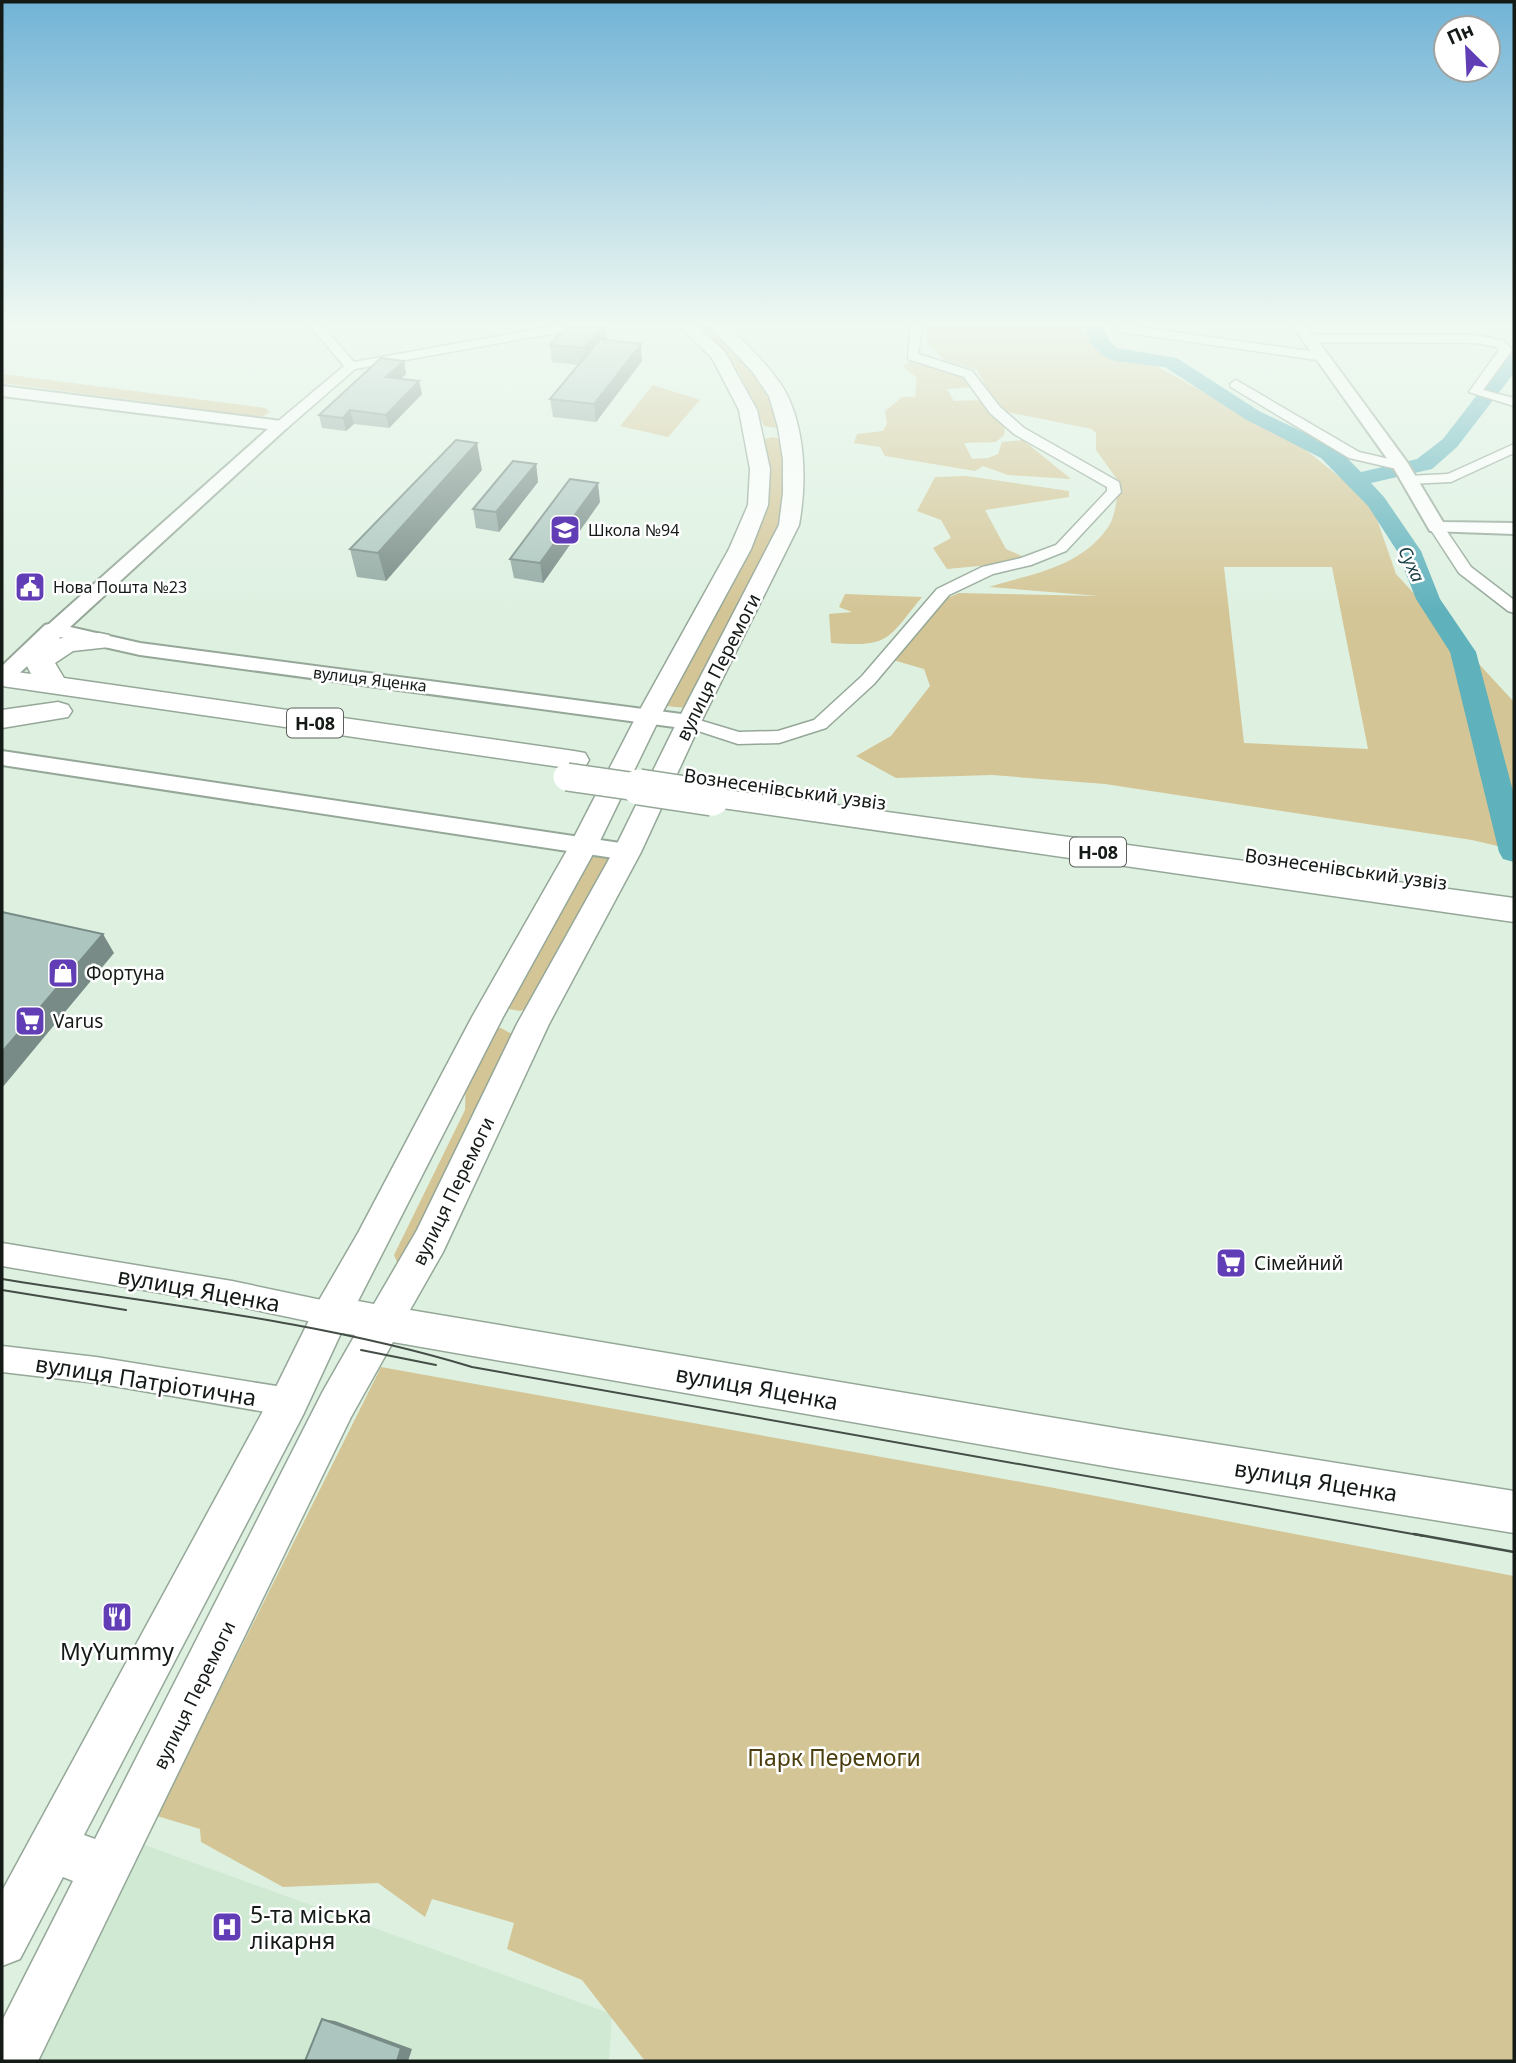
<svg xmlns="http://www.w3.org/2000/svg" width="1516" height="2063" font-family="'Noto Sans',sans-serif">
<rect width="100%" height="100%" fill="#def1e1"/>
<path fill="#cfe9d3" d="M 128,1839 L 612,2014 L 609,2061 L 16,2061 Z"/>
<g fill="#d4c596" fill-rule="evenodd">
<path d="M 692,322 L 706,322 C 738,354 766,381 779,426 L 776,428 L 764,426 L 740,374 Z"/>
<path d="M 927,322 L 1075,322 L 1076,326 L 1112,358 L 1154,365 L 1297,443 L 1371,502 L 1396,574 L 1514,702 L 1514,850 L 1472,840 L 1105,784 L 992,775 L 896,778 L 856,756 L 891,736 L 930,686 L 924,669 L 893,660 L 945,599 L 959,593 L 1100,596 L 989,587 C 1031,574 1078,568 1106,530 C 1116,518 1117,497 1119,482 L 1096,450 L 1096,433 L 1092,429 L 1007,412 L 994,401 L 977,370 L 944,360 L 926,341 ZM 1224,567 L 1332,567 L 1368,749 L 1244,743 Z"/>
<path d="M 916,357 L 962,375 L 972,387 L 947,389 L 954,401 L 982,400 L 1005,423 L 1004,435 L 996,442 L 964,443 L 972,459 L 988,458 L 998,454 L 1002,442 L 1023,440 L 1071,479 L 1008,475 L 983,466 L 975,471 L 885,456 L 880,447 L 854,443 L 857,434 L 883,431 L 887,424 L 885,411 L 902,397 L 915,397 L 917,378 L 903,366 Z"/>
<path d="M 2,374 L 265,408 L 270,412 L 261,417 L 2,383 Z"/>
<path d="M 653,385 L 700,400 L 668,437 L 620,426 Z"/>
<path d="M 773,437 L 781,439 L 786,472 L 783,509 L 773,539 L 686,708 L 666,706 L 704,634 L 768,472 L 765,439 Z"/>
<path d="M 967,476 L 1069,491 L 1069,497 L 985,510 L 1006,549 L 1024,557 L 1010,563 L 947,569 L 933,548 L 951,538 L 941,520 L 917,511 L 935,477 Z"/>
<path d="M 845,594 L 922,597 C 886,641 890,647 831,643 L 829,614 L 852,612 L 839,607 Z"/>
<path d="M 597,853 L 608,858 L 607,866 L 532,1007 L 520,1011 L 509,1009 L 508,1000 L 590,855 Z"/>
<path d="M 501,1028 L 512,1034 L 511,1042 L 402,1263 L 397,1262 L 394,1255 L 465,1110 L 466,1075 L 493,1029 Z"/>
<path d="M 381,1367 L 1049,1487 L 1514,1576 L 1514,2061 L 645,2061 L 582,1980 L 507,1949 L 514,1923 L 432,1899 L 425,1917 L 378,1883 L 283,1887 L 201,1842 L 200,1829 L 157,1816 Z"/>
</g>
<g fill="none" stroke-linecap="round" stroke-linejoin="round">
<path fill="#5fb1bc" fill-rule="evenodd" d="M 1084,322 L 1102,322 L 1109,341 L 1117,348 L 1177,358 L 1259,411 L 1337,448 L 1361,472 L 1417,459 L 1443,439 L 1507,356 L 1514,354 L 1514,373 L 1457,447 L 1432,469 L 1371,483 L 1384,497 L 1421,551 L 1440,599 L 1476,652 L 1514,795 L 1514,862 L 1503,859 L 1499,852 L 1450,652 L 1416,599 L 1397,551 L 1368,506 L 1321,458 L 1245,419 L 1165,367 L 1115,361 L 1103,356 L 1090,342 Z"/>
<g stroke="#95a798" stroke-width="3">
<g id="minor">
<path d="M 307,322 L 319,322 L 354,362 L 576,322 L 601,322 L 595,326 L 355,369 L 286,429 L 276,429 L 276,423 L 344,366 Z"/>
<path d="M 911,322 L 923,322 L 918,354 L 972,371 L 1000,407 L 1024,428 L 1119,482 L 1121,492 L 1066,551 L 1031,565 L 993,574 L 949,595 L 874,684 L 826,728 L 779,743 L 738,744 L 683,726 L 680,722 L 689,717 L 739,732 L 778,731 L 814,720 L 862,676 L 937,589 L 982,567 L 1021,558 L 1056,545 L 1107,491 L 1107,487 L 1014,434 L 990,413 L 964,377 L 908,359 Z"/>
<path d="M 1124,325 L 1324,353 L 1330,357 L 1324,361 L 1120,332 L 1118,329 Z"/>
<path d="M 1311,335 L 1476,335 L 1504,341 L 1512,350 L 1483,390 L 1514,398 L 1514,406 L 1469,392 L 1499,350 L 1496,347 L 1476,343 L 1307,342 L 1307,336 Z"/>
<path d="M 1236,380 L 1359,452 L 1406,463 L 1408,466 L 1401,470 L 1349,458 L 1231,387 L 1230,384 Z"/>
<path d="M 1514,444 L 1514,453 L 1451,482 L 1408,484 L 1401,480 L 1408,476 L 1448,474 Z"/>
<path d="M 1437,522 L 1442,524 L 1471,567 L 1514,600 L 1514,613 L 1508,611 L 1459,573 L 1429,527 Z"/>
<path d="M 2,1243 L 232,1281 L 331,1302 L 341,1305 L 345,1314 L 341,1323 L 331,1326 L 232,1305 L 2,1266 Z"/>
<path d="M 2,1346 L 96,1357 L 289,1388 L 299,1392 L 303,1402 L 299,1412 L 289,1416 L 96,1383 L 2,1372 Z"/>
</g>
</g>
<g stroke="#95a798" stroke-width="4">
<g id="tertiary">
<path d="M 1290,322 L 1304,322 L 1407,462 L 1443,522 L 1514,523 L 1514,534 L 1430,531 L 1393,467 Z"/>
<path d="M 2,386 L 281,421 L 289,426 L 70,627 L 140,643 L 689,715 L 697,717 L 700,722 L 697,727 L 689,729 L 140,655 L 60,637 L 53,657 L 46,659 L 38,656 L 10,682 L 2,683 L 2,666 L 45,625 L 49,624 L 268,429 L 2,396 Z"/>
<path d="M 2,751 L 627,844 L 636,846 L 639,852 L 636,858 L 627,860 L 2,765 Z"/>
</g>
</g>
<g stroke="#95a798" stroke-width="3">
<path id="secondary" d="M 676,322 L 693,322 L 725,352 L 757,410 L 770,469 L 768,505 L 751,549 L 661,715 L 598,845 L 503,1017 L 358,1301 L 374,1304 L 417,1230 L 517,1024 L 613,852 L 677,722 L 779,525 L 783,493 L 783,460 L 778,427 L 769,396 L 752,371 L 705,322 L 723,322 C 744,341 766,362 782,386 C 806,425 807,482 799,525 L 701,722 L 641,852 L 549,1024 L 443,1252 L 410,1310 L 1127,1430 L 1514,1491 L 1514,1533 L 1127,1470 L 393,1342 L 351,1417 L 38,2061 L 2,2061 L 2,2021 L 73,1881 L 63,1877 L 20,1959 L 2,1966 L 2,1891 L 275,1389 L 318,1302 L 358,1233 L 472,1017 L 570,845 L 637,715 L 729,549 L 748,505 L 750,469 L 739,410 L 712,358 ZM 341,1333 L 355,1335 L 323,1391 L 95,1839 L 84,1835 L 303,1415 Z"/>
</g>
<g stroke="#95a798" stroke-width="3">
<g id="primary">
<path d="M 99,633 L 109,635 L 113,641 L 109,647 L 73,651 L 55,663 L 64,678 L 574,751 L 585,753 L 589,760 L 585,767 L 574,769 L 2,686 L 2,670 L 31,674 L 26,664 C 44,638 69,634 99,633 Z"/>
<path d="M 58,702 L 68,705 L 72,711 L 68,717 L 2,728 L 2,710 Z"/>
<path d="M 712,788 L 1514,898 L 1514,922 L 701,805 L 697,798 L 701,791 Z"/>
</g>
</g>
<use href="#minor" fill="#fff" fill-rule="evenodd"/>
<use href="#tertiary" fill="#fff" fill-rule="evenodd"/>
<use href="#secondary" fill="#fff" fill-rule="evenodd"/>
<use href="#primary" fill="#fff" fill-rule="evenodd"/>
<g stroke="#444e46" stroke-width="2">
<path d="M 2,1279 C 158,1304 321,1321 472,1367 L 1424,1536"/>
<path d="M 2,1290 L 126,1310"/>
<path d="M 361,1350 L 436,1365"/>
</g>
<path stroke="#444e46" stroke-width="2.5" d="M 1414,1534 L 1514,1552"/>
<g stroke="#95a798" stroke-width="30" stroke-linecap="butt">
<path id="primary-bridge-far1" d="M 567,777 L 651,789"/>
</g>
<g stroke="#95a798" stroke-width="38" stroke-linecap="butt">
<path id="primary-bridge" d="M 639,787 L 712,798"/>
</g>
<use href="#primary-bridge-far1" stroke="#fff" stroke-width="27"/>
<use href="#primary-bridge" stroke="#fff" stroke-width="35"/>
</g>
<g fill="#94aaa4">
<path d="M 607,340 L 642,361 L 596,422 L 553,417 L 550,399 L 579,365 L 552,362 L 550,345 Z"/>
<path d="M 404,361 L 406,374 L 401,379 L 422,394 L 389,428 L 354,424 L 346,431 L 322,428 L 319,415 Z"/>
<path d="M 536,464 L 538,482 L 499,532 L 476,528 L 473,509 Z"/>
<path d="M 482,470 L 386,581 L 357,577 L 350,549 Z"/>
<path d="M 600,502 L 543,583 L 514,578 L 510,559 Z"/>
</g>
<g fill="#788b86">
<path d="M 606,323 L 607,340 L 586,366 L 584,348 Z"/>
<path d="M 641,344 L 642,361 L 596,422 L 594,404 Z"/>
<path d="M 404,361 L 406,374 L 389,391 L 386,377 Z"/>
<path d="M 419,381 L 422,394 L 389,428 L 386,415 Z"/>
<path d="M 350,410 L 354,424 L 346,431 L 343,418 Z"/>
<path d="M 477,443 L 482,470 L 386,581 L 378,553 Z"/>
<path d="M 536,464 L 538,482 L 499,532 L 496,512 Z"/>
<path d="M 598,483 L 600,502 L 543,583 L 540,563 Z"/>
<path d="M 103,934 L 114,953 L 2,1088 L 2,1052 Z"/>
<path d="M 322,2019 L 335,2021 L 412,2049 L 408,2061 L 397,2061 Z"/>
</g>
<g fill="#acc6bf" stroke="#788b86" stroke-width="2">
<path d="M 571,322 L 592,322 L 606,323 L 584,348 L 550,345 Z"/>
<path d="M 600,339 L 641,344 L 594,404 L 550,399 Z"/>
<path d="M 381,358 L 404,361 L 386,377 L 419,381 L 386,415 L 350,410 L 343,418 L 319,415 Z"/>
<path d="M 456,440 L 477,443 L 378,553 L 350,549 Z"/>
<path d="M 513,461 L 536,464 L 496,512 L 473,509 Z"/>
<path d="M 570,479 L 598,483 L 540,563 L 510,559 Z"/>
<path d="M 2,912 L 103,934 L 2,1052 Z"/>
<path d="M 322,2019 L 401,2048 L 397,2061 L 305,2061 Z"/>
</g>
<linearGradient id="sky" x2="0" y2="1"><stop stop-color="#71b3d6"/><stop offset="0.53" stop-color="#f0f9f2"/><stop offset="1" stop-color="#f0f9f2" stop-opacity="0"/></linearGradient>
<rect width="1516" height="611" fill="url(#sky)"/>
<defs>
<g id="school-square" transform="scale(1.575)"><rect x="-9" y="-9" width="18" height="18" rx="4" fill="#623eb6" stroke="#fff"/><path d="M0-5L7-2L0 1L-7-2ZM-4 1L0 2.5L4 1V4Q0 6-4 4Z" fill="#fff"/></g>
<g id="civic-square" transform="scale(1.575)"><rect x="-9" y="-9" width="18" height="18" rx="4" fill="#623eb6" stroke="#fff"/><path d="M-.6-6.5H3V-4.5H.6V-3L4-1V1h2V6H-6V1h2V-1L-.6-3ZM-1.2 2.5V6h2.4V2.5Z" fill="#fff"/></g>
<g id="shop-square" transform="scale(1.575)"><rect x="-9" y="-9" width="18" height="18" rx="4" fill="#623eb6" stroke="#fff"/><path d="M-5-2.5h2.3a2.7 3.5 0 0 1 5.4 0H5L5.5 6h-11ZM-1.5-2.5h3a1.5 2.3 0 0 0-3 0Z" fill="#fff"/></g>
<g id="supermarket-square" transform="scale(1.575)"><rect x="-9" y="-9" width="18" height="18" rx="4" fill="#623eb6" stroke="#fff"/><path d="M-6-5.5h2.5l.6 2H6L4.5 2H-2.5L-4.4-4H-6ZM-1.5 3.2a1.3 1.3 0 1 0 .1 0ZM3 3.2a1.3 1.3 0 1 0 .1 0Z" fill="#fff"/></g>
<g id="restaurant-square" transform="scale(1.575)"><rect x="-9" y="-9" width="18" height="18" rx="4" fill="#623eb6" stroke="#fff"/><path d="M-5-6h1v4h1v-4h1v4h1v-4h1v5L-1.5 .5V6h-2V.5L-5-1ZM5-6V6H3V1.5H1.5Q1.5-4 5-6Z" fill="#fff"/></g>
<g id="hospital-square" transform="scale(1.575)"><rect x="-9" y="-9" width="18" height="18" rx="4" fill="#623eb6" stroke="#fff"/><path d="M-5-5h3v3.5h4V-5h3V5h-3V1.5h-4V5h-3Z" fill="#fff"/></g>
</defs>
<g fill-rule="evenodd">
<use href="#school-square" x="565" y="530"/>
<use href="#civic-square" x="30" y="587"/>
<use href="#shop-square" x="63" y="973"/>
<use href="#supermarket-square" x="30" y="1021"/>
<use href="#supermarket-square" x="1231" y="1263"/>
<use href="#restaurant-square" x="117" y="1617"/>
<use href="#hospital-square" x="227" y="1927"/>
</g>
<g text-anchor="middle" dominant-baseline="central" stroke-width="5" stroke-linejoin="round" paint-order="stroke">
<g font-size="16" fill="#141a15" stroke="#fff" text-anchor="start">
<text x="588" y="530">Школа №94</text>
<text x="53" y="587">Нова Пошта №23</text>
</g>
<g font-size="16" fill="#141a15" stroke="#fff">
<text transform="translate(370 679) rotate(7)">вулиця Яценка</text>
</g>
<g font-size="18" font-style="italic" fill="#1b4247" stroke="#fff">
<text transform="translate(1412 564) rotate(65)">Суха</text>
</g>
<g fill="#fff" stroke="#5a5f5b" stroke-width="2">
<rect x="287" y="708.5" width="56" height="29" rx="5"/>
<rect x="1070" y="837.5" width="56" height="29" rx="5"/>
</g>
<g font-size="18" font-weight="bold" fill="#141a15">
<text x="315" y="723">Н-08</text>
<text x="1098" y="852">Н-08</text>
</g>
<g font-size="19" fill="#141a15" stroke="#fff">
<text transform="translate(718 667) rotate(-63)">вулиця Перемоги</text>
<text transform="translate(785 789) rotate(8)">Вознесенівський узвіз</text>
<text transform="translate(1346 869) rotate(8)">Вознесенівський узвіз</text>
<text transform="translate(453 1191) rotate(-64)">вулиця Перемоги</text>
<text transform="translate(194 1695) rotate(-64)">вулиця Перемоги</text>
</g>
<g font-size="19" fill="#141a15" stroke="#fff" text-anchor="start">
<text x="86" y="973">Фортуна</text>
<text x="53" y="1021">Varus</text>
<text x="1254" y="1263">Сімейний</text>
</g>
<g font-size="23" fill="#141a15" stroke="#fff">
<text transform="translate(199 1289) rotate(10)">вулиця Яценка</text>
<text transform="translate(146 1380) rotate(9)">вулиця Патріотична</text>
<text transform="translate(757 1387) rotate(10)">вулиця Яценка</text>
<text transform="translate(1316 1480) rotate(9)">вулиця Яценка</text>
</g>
<g font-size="23" fill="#141a15" stroke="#fff">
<text x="117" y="1651">MyYummy</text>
<text x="250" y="1914" text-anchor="start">5-та міська<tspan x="250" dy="26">лікарня</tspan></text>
</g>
<g font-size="23" fill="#4b3e0e" stroke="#fff">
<text x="834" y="1757">Парк Перемоги</text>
</g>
</g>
<rect width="1516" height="2063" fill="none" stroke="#141a15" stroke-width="7"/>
<g transform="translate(1467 49) rotate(336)"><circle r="33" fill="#ffffff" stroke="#a1a3a1" stroke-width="2"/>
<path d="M0-5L12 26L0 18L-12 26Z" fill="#623eb6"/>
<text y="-10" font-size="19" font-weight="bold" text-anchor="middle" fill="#141a15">Пн</text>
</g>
</svg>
